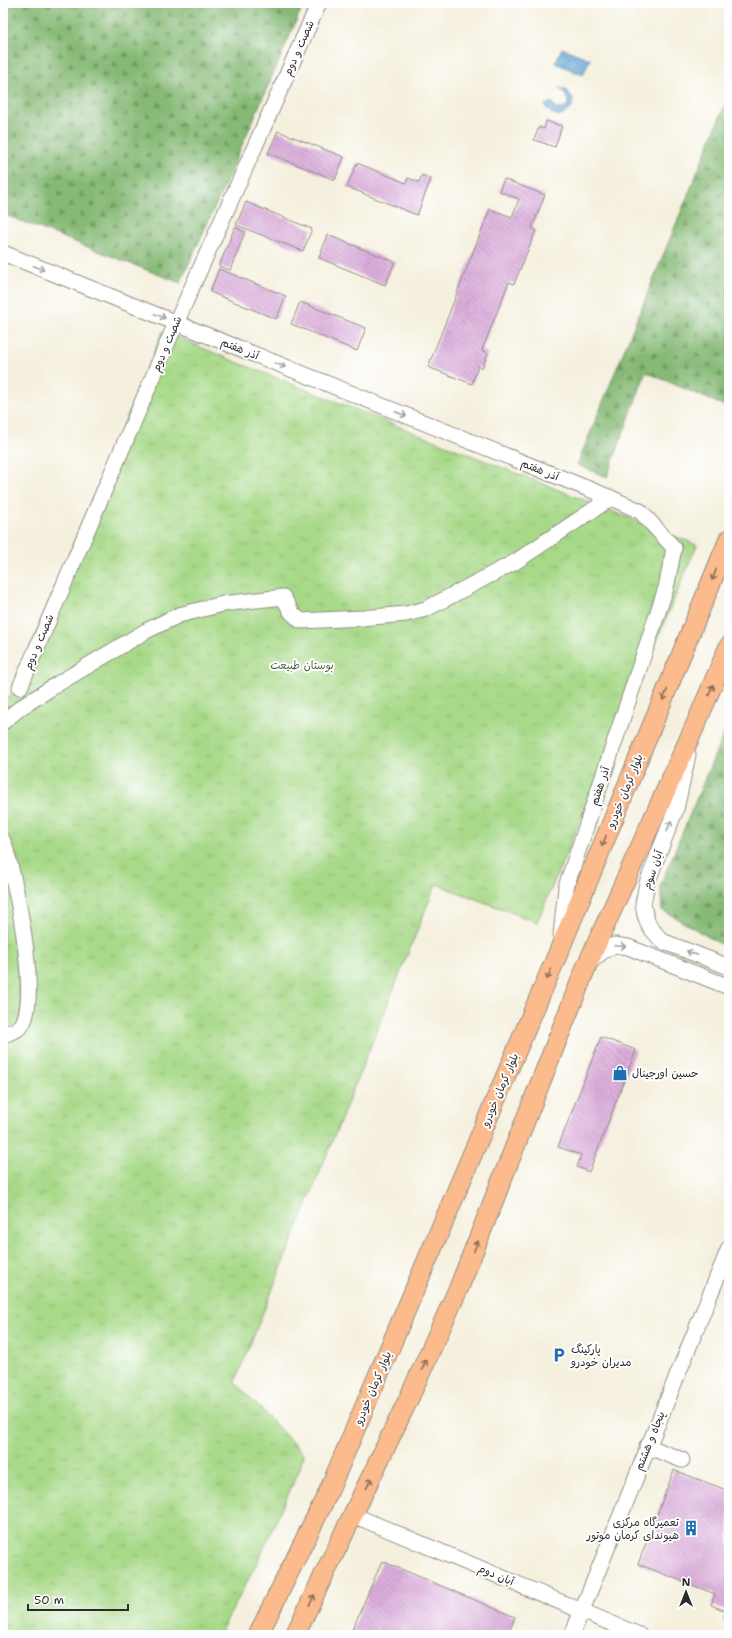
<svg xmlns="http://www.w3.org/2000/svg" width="732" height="1638" font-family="'Shantell Sans','Playpen Sans Arabic',sans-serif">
<defs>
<pattern id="forest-firs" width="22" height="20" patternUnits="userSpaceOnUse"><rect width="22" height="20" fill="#85b974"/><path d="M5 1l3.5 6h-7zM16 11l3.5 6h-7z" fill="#6d975f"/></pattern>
<pattern id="park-tufts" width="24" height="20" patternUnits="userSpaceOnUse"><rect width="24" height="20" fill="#a7d988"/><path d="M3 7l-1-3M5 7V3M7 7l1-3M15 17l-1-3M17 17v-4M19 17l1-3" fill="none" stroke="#90ba76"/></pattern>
<pattern id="water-waves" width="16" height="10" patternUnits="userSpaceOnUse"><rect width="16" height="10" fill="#63a5d7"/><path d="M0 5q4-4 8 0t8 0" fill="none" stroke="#5287af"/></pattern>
<pattern id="building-back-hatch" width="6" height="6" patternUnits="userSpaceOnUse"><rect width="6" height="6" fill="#dbaddc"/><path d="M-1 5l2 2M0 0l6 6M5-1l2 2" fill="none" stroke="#b28db3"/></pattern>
</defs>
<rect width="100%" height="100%" fill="#fff"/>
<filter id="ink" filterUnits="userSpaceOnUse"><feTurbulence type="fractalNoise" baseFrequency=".025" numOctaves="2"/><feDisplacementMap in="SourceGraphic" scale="8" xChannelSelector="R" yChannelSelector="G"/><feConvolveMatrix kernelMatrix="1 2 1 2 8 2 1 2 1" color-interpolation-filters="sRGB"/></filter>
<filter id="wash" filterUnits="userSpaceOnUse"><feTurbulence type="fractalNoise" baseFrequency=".012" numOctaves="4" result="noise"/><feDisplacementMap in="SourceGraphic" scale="16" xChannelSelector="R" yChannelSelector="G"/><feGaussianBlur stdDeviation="0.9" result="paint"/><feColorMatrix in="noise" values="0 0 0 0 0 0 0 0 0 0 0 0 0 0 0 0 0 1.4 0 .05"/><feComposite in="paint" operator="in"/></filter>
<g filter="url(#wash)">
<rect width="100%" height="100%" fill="#f5f0de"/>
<g fill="url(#forest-firs)" stroke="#587250">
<path d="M 3,3 L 304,3 L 220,196 L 180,283 L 3,214 Z"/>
<path d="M 729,95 L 729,408 L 646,372 L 607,477 L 577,465 Z"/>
<path d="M 729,721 L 729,949 L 662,910 L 660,886 Z"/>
</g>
<path fill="url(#park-tufts)" stroke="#69825a" d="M 163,331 L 224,357 L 697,545 L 537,922 L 436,884 L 235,1382 L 303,1454 L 300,1468 L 258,1561 L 219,1635 L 3,1635 L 3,696 L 9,698 Z"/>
<g fill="url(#water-waves)" stroke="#476881">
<path d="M 562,48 L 590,59 L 583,75 L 555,63 Z"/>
<path d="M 559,88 L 566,90 L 573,98 L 572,107 L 563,115 C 555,116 549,114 545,105 L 552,102 C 556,110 564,112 568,103 C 567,96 564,92 559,88 Z"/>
</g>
<g id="blocks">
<g fill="url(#building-back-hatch)">
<path d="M 546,121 L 562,126 L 555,147 L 534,140 L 539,127 L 544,129 Z"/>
<path d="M 278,131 L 344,157 L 335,180 L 268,153 Z"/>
<path d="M 357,163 L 406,183 L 408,178 L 419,182 L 422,175 L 431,179 L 417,215 L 347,187 Z"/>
<path d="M 504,179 L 545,195 L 532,228 L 536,230 L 514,284 L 509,282 L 482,350 L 488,353 L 482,368 L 478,366 L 472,384 L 428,367 L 490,209 L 512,217 L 519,199 L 499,191 Z"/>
<path d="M 246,202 L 312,229 L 303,251 L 236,225 Z"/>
<path d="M 235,227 L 245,232 L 230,270 L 219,266 Z"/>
<path d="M 328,235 L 395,262 L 385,285 L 319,258 Z"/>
<path d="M 219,269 L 286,296 L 276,319 L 210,292 Z"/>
<path d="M 300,302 L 366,328 L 357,351 L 291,324 Z"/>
<path d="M 601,1037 L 636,1050 L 589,1172 L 577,1167 L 581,1155 L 558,1147 Z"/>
<path d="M 674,1470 L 729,1491 L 729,1620 L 724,1618 L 726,1611 L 711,1605 L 715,1594 L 638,1564 Z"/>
<path d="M 382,1561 L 515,1617 L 508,1635 L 350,1635 Z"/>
</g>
</g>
</g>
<g filter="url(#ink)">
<use href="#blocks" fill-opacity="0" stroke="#908e84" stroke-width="1"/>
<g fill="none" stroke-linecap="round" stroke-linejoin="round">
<g stroke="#908e84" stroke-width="17">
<g id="minor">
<path d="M 3,253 L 611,498 L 640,511 L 674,548 L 666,588 L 566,887 L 561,936"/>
<path d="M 20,687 L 176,323 L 319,3"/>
<path d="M 3,722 L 20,708 L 59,683 L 146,631 L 179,615 L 223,604 L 283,597 L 292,613 L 301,621 L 362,618 L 406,614 L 426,609 L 515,562 L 611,498"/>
<path d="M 688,755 L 676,809 L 647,883 L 643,904 L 645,915 L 649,926 L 662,941 L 729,967"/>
<path d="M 3,841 C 15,874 39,992 23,1023 C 20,1030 10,1032 3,1035"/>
<path d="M 589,963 L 602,952 L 614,945 L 628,947 L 729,987"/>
<path d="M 647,1446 L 682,1460"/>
<path d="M 353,1515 L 639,1635"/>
<path d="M 572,1635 L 729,1248"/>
</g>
</g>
<g stroke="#908e84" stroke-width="21">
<g id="major">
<path d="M 258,1635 L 327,1495 L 559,951 L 729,539"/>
<path d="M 295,1635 L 409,1398 L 460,1285 L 587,965 L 695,726 L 729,646"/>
</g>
</g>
<use href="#minor" stroke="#fff" stroke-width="15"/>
<use href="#major" stroke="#fbbb8d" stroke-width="19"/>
</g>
<defs><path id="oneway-shaft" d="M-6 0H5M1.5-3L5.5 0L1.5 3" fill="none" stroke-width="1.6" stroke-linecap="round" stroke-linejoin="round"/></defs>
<g stroke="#a0a0a0">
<use href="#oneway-shaft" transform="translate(39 268) rotate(22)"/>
<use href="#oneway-shaft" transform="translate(160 316) rotate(22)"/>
<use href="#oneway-shaft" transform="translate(280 365) rotate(22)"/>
<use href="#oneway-shaft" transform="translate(401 414) rotate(22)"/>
<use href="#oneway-shaft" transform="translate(669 826) rotate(-69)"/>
<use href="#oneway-shaft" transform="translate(620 946) rotate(3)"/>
<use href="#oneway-shaft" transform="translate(692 953) rotate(-159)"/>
</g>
<g stroke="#896c57">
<use href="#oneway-shaft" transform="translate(714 575) rotate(112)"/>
<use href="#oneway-shaft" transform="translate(711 690) rotate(-67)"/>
<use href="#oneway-shaft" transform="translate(665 695) rotate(112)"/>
<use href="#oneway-shaft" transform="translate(604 841) rotate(112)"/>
<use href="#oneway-shaft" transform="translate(549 974) rotate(113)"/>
<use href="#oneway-shaft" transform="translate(476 1246) rotate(-68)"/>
<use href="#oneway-shaft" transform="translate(424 1365) rotate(-66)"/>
<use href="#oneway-shaft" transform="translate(369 1483) rotate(-64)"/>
<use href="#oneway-shaft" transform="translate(312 1600) rotate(-64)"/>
</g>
</g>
<defs>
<g id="shop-bare" transform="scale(1.2)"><path d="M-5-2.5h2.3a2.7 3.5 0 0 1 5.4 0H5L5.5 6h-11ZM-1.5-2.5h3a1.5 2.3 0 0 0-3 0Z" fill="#1f6fb2" stroke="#fff" stroke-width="2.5" paint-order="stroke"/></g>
<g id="parking-bare" transform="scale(1.2)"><path d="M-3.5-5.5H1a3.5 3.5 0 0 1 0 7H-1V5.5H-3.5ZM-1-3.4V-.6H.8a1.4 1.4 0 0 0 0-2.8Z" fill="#1f6fb2" stroke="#fff" stroke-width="2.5" paint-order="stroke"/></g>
<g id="building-bare" transform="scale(1.2)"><path d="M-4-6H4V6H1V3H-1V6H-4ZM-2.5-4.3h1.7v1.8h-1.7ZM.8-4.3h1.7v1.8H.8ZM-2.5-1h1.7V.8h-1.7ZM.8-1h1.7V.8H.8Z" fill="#1f6fb2" stroke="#fff" stroke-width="2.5" paint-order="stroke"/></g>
</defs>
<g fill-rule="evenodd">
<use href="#shop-bare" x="620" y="1073"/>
<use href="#parking-bare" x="559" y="1355"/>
<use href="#building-bare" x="691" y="1528"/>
</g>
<g text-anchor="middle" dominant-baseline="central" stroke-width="4" stroke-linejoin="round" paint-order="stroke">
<g font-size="11" fill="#2b2b2b" stroke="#fff">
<text transform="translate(299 48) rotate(-66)">شصت و دوم</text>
<text transform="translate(167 344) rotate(-67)">شصت و دوم</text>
<text transform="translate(240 349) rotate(22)">آذر هفتم</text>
<text transform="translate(540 470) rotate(22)">آذر هفتم</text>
<text transform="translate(39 642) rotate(-67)">شصت و دوم</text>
<text transform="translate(600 786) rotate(-72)">آذر هفتم</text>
<text transform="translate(625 791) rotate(-68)">بلوار کرمان خودرو</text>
<text transform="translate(653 870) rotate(-71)">آبان سوم</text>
<text transform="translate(500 1090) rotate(-67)">بلوار کرمان خودرو</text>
<text transform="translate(373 1388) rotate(-67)">بلوار کرمان خودرو</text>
<text transform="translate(650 1441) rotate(-68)">پنجاه و هشتم</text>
<text transform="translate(496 1575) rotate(23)">آبان دوم</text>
</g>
<g font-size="11" fill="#505f47" stroke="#fff">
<text x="302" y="665">بوستان طبیعت</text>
</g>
<g font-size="11" fill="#2b2b2b" stroke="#fff" text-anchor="start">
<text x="632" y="1073">حسین اورجینال</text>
<text x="571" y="1349">پارکینگ<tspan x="571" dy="13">مدیران خودرو</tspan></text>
<text x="679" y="1522" text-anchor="end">تعمیرگاه مرکزی<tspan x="679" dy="13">هیوندای کرمان موتور</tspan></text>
</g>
</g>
<rect width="732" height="1638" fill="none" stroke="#fff" stroke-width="16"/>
<g transform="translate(686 1592)" stroke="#ffffff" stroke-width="3" paint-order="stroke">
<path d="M0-3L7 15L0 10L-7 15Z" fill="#2b2b2b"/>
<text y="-6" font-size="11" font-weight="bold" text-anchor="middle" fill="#2b2b2b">N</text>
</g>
<path d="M28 1604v6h100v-6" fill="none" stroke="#2b2b2b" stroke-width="2"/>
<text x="34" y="1604" font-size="12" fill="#2b2b2b" stroke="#ffffff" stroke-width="3" paint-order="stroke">50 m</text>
</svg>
